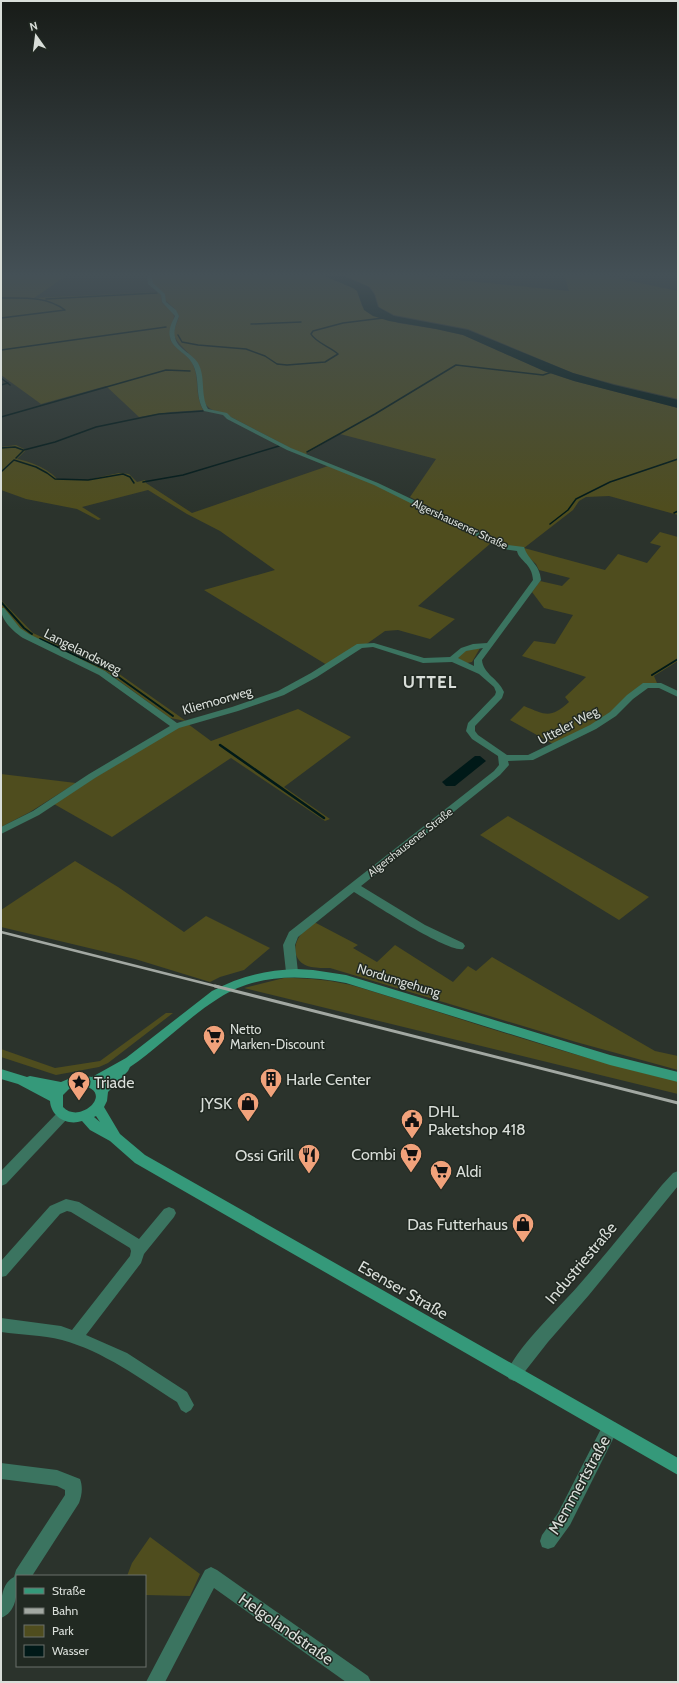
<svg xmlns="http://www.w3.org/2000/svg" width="679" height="1683" font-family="Cabin,sans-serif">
<rect width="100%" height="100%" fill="#2b332c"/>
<g fill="#4f4d1e">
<path d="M 1,274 L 69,274 L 34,298 L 158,292 L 161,295 L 162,303 L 172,311 L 174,316 C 173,323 168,334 171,341 C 177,351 190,355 194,367 C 199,380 195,395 203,410 L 171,412 L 139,417 L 106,386 L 41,404 L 1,375 Z"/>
<path d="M 151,274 L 320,274 L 353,288 L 357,291 L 362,306 L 398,323 L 436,329 L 463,335 L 544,371 L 574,381 L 678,408 L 678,515 L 609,496 L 586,497 L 579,501 L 573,510 L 524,548 L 605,570 L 618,554 L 647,563 L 661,546 L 650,543 L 660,532 L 678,537 L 678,661 L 654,676 L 657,683 L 642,684 L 602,721 L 553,744 L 510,720 L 524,706 C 546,715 550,719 569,702 L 565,697 L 586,677 L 522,656 L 534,641 L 555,644 L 573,615 L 544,608 L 532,592 L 540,581 L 562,586 L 570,578 L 539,570 L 536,564 L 524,553 L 451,518 L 410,497 L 436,459 L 340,434 L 304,455 L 231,417 C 224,411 213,413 207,406 C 201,400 203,379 200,370 C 197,357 174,343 174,333 C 174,328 178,321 179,316 L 174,308 L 165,300 L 165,294 C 158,289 150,284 151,274 Z"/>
<path d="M 341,274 L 398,274 L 569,291 L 564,274 L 597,274 L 678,291 L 678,399 L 614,384 L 573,373 L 468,329 L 394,315 L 379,307 L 375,294 L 370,287 Z"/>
<path d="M 16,445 L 26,450 L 17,459 C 29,461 49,469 57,479 L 86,480 L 119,473 L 129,474 L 137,482 L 145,480 L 146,483 L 192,513 L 328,466 L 375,484 L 491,543 L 418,606 L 455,619 L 430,639 L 398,630 L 385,631 L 368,643 L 327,665 L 204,590 L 275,570 L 220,531 L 187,514 L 148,490 L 82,507 L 101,519 L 98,520 L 77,509 L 26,499 L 1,490 L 1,447 Z"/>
<path d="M 1,600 L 33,633 L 115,671 L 186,721 L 170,718 L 107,672 L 29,635 L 20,629 L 1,607 Z"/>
<path d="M 480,648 L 472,662 L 467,663 L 457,658 L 464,651 Z"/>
<path d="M 298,709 L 351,737 L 284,787 L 330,819 L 325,821 L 231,758 L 112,837 L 54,804 L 94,778 L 177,728 L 188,724 L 211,741 Z"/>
<path d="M 1,774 L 76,783 L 30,812 L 1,827 Z"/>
<path d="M 508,816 L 649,897 L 619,920 L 480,835 Z"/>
<path d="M 75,861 L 118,887 L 184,932 L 206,916 L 270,948 L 244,970 L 220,977 L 210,982 L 135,959 L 1,927 L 1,910 Z"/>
<path d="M 312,923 L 316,923 L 358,945 L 353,948 L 377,962 L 395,945 L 453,982 L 468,966 L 476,971 L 492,957 L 655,1051 L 678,1056 L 678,1070 L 576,1042 L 330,968 C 324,968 317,968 311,967 C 296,964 291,950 299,937 C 302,932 308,928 312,923 Z"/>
<path d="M 284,978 C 310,978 333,980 358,987 C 464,1019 570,1057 678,1081 L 678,1094 L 244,988 Z"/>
<path d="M 166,1013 L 173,1013 L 108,1063 L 99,1067 L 56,1075 L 1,1057 L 1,1049 L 55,1068 L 100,1061 Z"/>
<path d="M 150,1537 L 200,1574 L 190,1596 L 145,1595 L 145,1576 L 127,1576 L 132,1563 Z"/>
</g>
<g fill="#001918">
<path d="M 320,274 L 339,274 L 369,287 L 374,294 L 378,307 L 394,316 L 468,330 L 573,373 L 614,385 L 678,400 L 678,408 L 574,381 L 544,371 L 463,335 L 436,329 L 389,321 L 373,316 L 364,310 L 357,291 L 353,288 Z"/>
<path d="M 475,756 L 480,756 L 486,761 L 455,786 L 446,786 L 442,782 Z"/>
</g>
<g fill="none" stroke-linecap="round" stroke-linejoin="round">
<g stroke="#001918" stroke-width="1.5">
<path d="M 1,298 C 24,298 46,296 65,310 L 1,318"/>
<path d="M 46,299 L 157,293"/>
<path d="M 251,324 L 301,322"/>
<path d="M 178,335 L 182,342 L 198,345 L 246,349 L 265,356 L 277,364 L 287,365 L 325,362 L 338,354 C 331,347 316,343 311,334 L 313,331 L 343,323 L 383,318"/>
<path d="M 1,350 L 166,327"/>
<path d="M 1,378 L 10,385"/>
<path d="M 1,385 L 8,383"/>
<path d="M 1,417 L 166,370 L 190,371"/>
<path d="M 1,448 L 15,447 L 23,450"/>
<path d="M 307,452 L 375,414 L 456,365 L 543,375 L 552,372"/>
<path d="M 16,458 L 24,450 L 55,442 L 96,427 L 159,414 L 203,411"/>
<path d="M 1,472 L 14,460 L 36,467 L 47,473 L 55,479 L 88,480 L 123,474 L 130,477 L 134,483"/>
<path d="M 143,482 L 183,475 L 279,446"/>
<path d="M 674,513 L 678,511"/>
<path d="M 550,524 L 568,510 L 576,499 L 610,482 L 678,459"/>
</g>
<g stroke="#001918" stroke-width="2">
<path d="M 1,602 L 24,628 L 32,634"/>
<path d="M 40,639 L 110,671 L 173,716"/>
<path d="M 652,675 L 678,659"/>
</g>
<path stroke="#001918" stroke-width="2.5" d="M 220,745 L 324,818"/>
<g fill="#3b7460" fill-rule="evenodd">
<path d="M 147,274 L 151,274 L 153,283 L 165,294 L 166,302 L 176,310 L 179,316 C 177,322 173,330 175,337 C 177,349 192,353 198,363 C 206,377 200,394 208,409 L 227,413 L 231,417 L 291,448 L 378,483 L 508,545 L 524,547 C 528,560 540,564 541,580 L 482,660 C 483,674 499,679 504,692 L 502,698 L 475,726 L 475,731 L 478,735 L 507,755 L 528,755 L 590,725 L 610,712 L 627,695 L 643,683 L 661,683 L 678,691 L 678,697 L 659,688 L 648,688 L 633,699 L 616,716 L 596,729 L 533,760 L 508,761 L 509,765 L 500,775 L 361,886 L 425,925 L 463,943 L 465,946 L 463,949 C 448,953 371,902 354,892 L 298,937 L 295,945 L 298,972 L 296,975 L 288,975 L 286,972 L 283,945 L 289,932 L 494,771 L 499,765 L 498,756 L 472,739 L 466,731 L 468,723 L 495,695 L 496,692 L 494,687 L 479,674 L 452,662 L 423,663 L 373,647 L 362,648 L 317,677 L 284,695 L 238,711 L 179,728 L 95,778 L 39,815 L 1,834 L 1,827 L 33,811 L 89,774 L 170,726 L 99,675 L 23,638 C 13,631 1,621 1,608 L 4,608 L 20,628 L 29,634 L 105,671 L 177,723 L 232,707 L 278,691 L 311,673 L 357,644 L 374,643 L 424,658 L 450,657 L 461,648 L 473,644 L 487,643 L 533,580 C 532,563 519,561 517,551 L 503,549 L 374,485 L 287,450 L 227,419 L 223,415 L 204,411 C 194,395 201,378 192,363 C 187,353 172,349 170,337 C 168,330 172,322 175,316 L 162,302 L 161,295 L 148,284 ZM 483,648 L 474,660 L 474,666 L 458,658 L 466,651 Z"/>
<path d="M 63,1110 L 67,1111 L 69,1115 L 67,1119 L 6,1184 L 1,1186 L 1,1171 L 59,1111 Z"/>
<path d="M 678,1171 L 678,1186 L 589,1295 L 548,1342 L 519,1379 L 514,1381 L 509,1379 L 506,1374 C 518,1346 557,1310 578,1286 C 607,1253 634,1219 662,1185 L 673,1173 Z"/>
<path d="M 66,1199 L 79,1202 L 139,1239 L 164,1209 L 169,1207 L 174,1209 L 176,1213 L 174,1217 L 144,1254 L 141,1263 L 86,1335 L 127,1353 L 187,1392 L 194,1405 L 191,1410 L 186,1413 L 181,1410 L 177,1402 C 141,1379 103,1351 62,1340 C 42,1335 21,1335 1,1332 L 1,1318 L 61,1326 L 72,1330 L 130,1256 L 131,1251 L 130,1248 L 71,1212 L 67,1211 L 60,1214 L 6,1276 L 1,1277 L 1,1261 L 50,1206 Z"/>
<path d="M 610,1421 L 616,1423 L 618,1429 L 570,1525 L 554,1547 L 548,1549 L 542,1547 L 540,1541 L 542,1535 L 558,1513 L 604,1423 Z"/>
<path d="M 1,1463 L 57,1470 L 80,1479 C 83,1487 82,1495 79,1503 L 32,1576 L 17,1576 C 17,1592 18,1611 1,1618 C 1,1604 0,1584 14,1577 L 16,1570 L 65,1495 L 65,1490 L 57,1486 L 1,1479 Z"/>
<path d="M 211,1567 L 217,1570 L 368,1676 L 371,1682 L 346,1682 L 214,1588 L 165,1682 L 146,1682 L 205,1570 Z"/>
</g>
<path fill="#35997a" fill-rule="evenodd" d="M 296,969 L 313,970 L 346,975 L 610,1055 L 678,1072 L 678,1082 L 610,1065 L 346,983 C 303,975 257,973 219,998 C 187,1018 161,1046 130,1067 L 128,1071 L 108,1092 L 107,1101 L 104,1107 L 120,1134 L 145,1155 L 678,1458 L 678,1475 L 135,1163 L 110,1141 L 90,1130 L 82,1121 C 67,1126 51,1117 50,1101 L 18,1084 L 1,1079 L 1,1069 L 27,1077 L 30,1076 L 61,1082 L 78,1075 L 92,1077 L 126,1058 L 212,991 C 239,977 266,970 296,969 ZM 78,1085 C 118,1089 81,1126 63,1107 L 63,1095 L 69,1089 ZM 96,1116 L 100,1122 L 94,1117 Z"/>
<path stroke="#a2a8a2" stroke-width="2.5" d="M 1,932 L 219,987"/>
<path stroke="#a2a8a2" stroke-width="3" d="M 215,986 L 678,1103"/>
</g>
<linearGradient id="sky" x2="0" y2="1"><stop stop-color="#181c18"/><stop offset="0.54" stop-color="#445056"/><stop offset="1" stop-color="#445056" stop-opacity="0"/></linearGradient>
<rect width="679" height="510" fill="url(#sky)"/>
<defs>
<g id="supermarket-pin" transform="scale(1.15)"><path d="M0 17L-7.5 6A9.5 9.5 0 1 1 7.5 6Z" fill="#f1a27b" stroke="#212922"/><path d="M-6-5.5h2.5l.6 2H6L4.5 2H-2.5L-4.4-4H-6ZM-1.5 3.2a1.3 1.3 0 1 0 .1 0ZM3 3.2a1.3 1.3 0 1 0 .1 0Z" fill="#111"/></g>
<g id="building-pin" transform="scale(1.15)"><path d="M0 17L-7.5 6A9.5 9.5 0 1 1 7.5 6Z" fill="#f1a27b" stroke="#212922"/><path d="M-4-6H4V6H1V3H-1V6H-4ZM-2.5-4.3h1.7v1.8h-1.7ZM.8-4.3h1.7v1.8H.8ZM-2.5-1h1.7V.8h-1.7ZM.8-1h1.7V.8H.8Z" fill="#111"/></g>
<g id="sight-pin" transform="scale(1.15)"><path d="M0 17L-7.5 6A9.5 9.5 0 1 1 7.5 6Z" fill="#f1a27b" stroke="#212922"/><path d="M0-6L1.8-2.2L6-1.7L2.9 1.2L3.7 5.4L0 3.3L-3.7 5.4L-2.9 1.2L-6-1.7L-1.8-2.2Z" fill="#111"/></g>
<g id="shop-pin" transform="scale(1.15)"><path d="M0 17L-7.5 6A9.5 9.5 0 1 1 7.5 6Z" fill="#f1a27b" stroke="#212922"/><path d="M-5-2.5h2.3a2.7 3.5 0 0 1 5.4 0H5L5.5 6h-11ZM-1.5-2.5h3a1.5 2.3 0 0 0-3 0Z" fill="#111"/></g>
<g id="civic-pin" transform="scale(1.15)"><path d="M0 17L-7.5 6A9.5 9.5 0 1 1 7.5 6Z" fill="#f1a27b" stroke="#212922"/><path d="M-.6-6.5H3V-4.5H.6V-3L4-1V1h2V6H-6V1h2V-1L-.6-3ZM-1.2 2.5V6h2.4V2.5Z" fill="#111"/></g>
<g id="restaurant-pin" transform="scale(1.15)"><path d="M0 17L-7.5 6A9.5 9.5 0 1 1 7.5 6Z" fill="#f1a27b" stroke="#212922"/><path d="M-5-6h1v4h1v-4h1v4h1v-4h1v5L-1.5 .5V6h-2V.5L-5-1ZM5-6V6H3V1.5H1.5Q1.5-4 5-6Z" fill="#111"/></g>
</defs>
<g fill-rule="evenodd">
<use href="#supermarket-pin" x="214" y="1036"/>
<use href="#building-pin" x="271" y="1079"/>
<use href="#sight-pin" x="79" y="1082"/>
<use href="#shop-pin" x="248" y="1103"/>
<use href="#civic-pin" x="412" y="1120"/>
<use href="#supermarket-pin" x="411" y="1154"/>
<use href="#restaurant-pin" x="309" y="1155"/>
<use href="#supermarket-pin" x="441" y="1171"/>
<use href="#shop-pin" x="523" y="1224"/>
</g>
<g text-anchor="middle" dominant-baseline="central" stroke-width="3" stroke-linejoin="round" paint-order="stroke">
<g font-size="11" fill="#d9ded9" stroke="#212922">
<text transform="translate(460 524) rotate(25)">Algershausener Straße</text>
<text transform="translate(410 842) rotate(-38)">Algershausener Straße</text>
</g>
<g font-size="13" fill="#d9ded9" stroke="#212922">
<text transform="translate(83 651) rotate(27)">Langelandsweg</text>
<text transform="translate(217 700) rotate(-16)">Kliemoorweg</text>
<text transform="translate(568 725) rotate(-28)">Utteler Weg</text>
<text transform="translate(399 980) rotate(17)">Nordumgehung</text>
</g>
<g font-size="13" fill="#d9ded9" stroke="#212922" text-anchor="start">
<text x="230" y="1029">Netto<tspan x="230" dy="15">Marken-Discount</tspan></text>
</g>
<g font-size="16" fill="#d9ded9" stroke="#212922" text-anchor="start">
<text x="286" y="1079">Harle Center</text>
<text x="94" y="1082">Triade</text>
<text x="232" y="1103" text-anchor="end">JYSK</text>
<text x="428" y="1111">DHL<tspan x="428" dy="18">Paketshop 418</tspan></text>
<text x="396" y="1154" text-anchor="end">Combi</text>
<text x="294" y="1155" text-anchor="end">Ossi Grill</text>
<text x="456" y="1171">Aldi</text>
<text x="508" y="1224" text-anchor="end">Das Futterhaus</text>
</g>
<g font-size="16" fill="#d9ded9" stroke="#212922">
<text transform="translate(581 1263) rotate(-50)">Industriestraße</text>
<text transform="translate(403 1290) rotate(30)">Esenser Straße</text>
<text transform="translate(579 1485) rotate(-61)">Memmertstraße</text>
<text transform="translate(286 1629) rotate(35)">Helgolandstraße</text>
</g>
<g font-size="17" font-weight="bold" letter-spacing="1" fill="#d9ded9" stroke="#212922">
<text x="430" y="682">UTTEL</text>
</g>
</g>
<rect width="679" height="1683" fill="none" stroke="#d9ded9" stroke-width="4"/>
<rect x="16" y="1575" width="130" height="92" fill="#212922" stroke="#6b716b"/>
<rect x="24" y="1588" width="20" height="6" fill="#35997a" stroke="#6b716b"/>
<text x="52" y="1595" font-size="12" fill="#d9ded9">Straße</text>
<rect x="24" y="1608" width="20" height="6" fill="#a2a8a2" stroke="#6b716b"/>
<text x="52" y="1615" font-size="12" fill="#d9ded9">Bahn</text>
<rect x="24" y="1625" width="20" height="12" fill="#4f4d1e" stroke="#6b716b"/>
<text x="52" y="1635" font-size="12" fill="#d9ded9">Park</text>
<rect x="24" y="1645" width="20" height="12" fill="#001918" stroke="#6b716b"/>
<text x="52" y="1655" font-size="12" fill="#d9ded9">Wasser</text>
<g transform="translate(36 36) rotate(346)" stroke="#212922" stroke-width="3" paint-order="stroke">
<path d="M0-3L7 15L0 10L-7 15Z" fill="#d9ded9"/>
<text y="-6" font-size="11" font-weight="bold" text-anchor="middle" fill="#d9ded9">N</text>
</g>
</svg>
